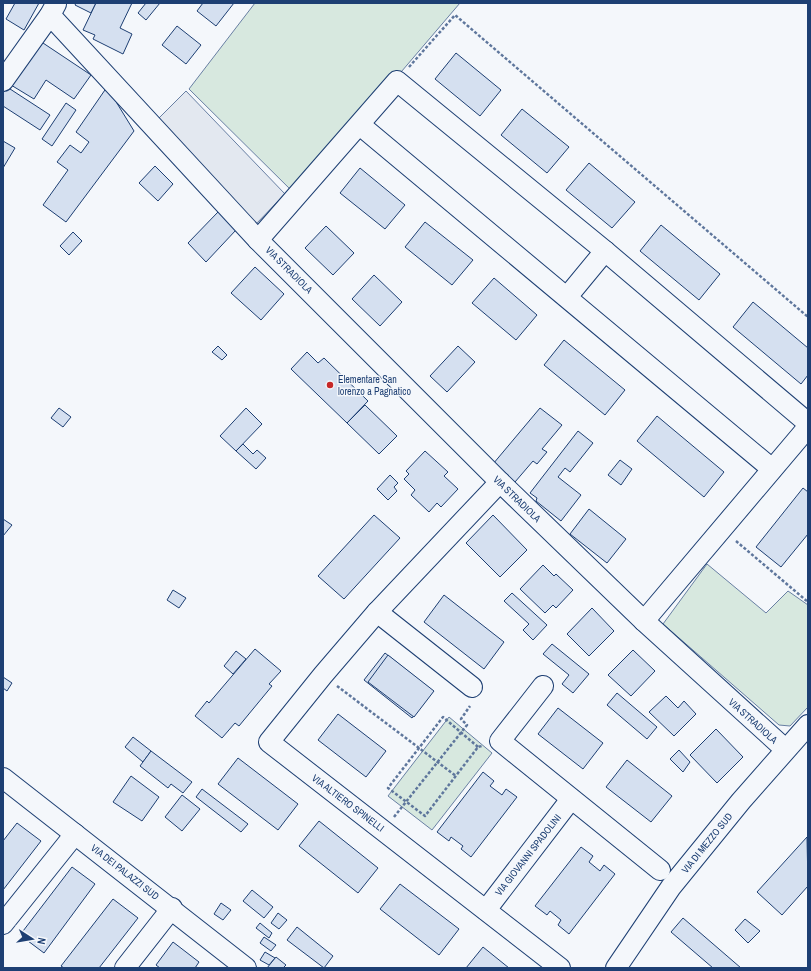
<svg xmlns="http://www.w3.org/2000/svg" width="811" height="971" font-family="'Archivo Narrow',sans-serif">
<rect width="100%" height="100%" fill="#f4f7fb"/>
<g fill="#d7e8df" stroke="#687fa3">
<path d="M 255,3 L 460,3 L 296,195 L 189,89 Z"/>
<path d="M 707,564 L 766,613 L 788,591 L 808,605 L 808,707 L 790,726 L 779,725 L 663,624 Z"/>
<path d="M 449,717 L 492,753 L 432,830 L 388,796 Z"/>
</g>
<path fill="#e3e8f0" stroke="#687fa3" d="M 186,91 L 285,194 L 255,225 L 157,120 Z"/>
<g fill="#d5e0f0" stroke="#1d3f73">
<path d="M 15,3 L 39,3 L 24,30 L 6,19 Z"/>
<path d="M 76,3 L 96,3 L 91,13 L 75,5 Z"/>
<path d="M 96,3 L 132,3 L 120,28 L 132,34 L 123,54 L 93,39 L 95,35 L 83,30 Z"/>
<path d="M 146,3 L 160,3 L 146,20 L 138,13 Z"/>
<path d="M 203,3 L 234,3 L 216,26 L 197,11 Z"/>
<path d="M 177,26 L 201,45 L 186,64 L 162,45 Z"/>
<path d="M 40,41 L 91,75 L 74,99 L 46,80 L 34,99 L 11,85 Z"/>
<path d="M 456,53 L 501,90 L 480,116 L 435,79 Z"/>
<path d="M 7,87 L 50,115 L 40,130 L 3,106 L 3,93 Z"/>
<path d="M 107,87 L 134,131 L 66,222 L 43,205 L 68,170 L 57,162 L 70,145 L 81,153 L 89,142 L 76,132 Z"/>
<path d="M 66,103 L 76,110 L 52,146 L 42,139 Z"/>
<path d="M 522,109 L 569,147 L 547,173 L 501,135 Z"/>
<path d="M 3,141 L 15,148 L 3,168 Z"/>
<path d="M 589,163 L 635,202 L 612,228 L 566,190 Z"/>
<path d="M 155,166 L 173,184 L 158,201 L 139,183 Z"/>
<path d="M 360,168 L 405,205 L 385,229 L 340,193 Z"/>
<path d="M 218,212 L 236,230 L 206,262 L 188,243 Z"/>
<path d="M 425,222 L 473,260 L 452,285 L 405,247 Z"/>
<path d="M 661,225 L 720,274 L 699,300 L 640,251 Z"/>
<path d="M 326,226 L 354,253 L 333,275 L 305,248 Z"/>
<path d="M 73,232 L 82,241 L 69,255 L 60,246 Z"/>
<path d="M 255,267 L 284,294 L 261,320 L 231,293 Z"/>
<path d="M 374,275 L 402,302 L 380,326 L 352,299 Z"/>
<path d="M 494,278 L 537,315 L 516,340 L 472,303 Z"/>
<path d="M 753,302 L 808,348 L 808,375 L 801,384 L 733,327 Z"/>
<path d="M 564,340 L 625,390 L 605,415 L 544,365 Z"/>
<path d="M 218,346 L 227,355 L 222,360 L 212,352 Z"/>
<path d="M 458,346 L 475,362 L 447,392 L 430,376 Z"/>
<path d="M 307,352 L 318,363 L 324,358 L 368,401 L 347,423 L 291,369 Z"/>
<path d="M 365,405 L 397,436 L 379,454 L 347,423 Z"/>
<path d="M 59,408 L 71,417 L 63,427 L 51,418 Z"/>
<path d="M 246,408 L 262,424 L 236,451 L 220,436 Z"/>
<path d="M 540,408 L 562,425 L 542,449 L 547,452 L 537,464 L 533,461 L 515,482 L 493,464 Z"/>
<path d="M 657,416 L 724,472 L 704,497 L 637,441 Z"/>
<path d="M 578,431 L 593,443 L 570,472 L 565,468 L 558,477 L 581,495 L 561,521 L 536,501 L 537,498 L 530,493 Z"/>
<path d="M 243,444 L 253,454 L 257,450 L 266,458 L 256,469 L 236,451 Z"/>
<path d="M 425,451 L 448,472 L 444,476 L 458,489 L 441,507 L 437,503 L 429,512 L 411,495 L 415,490 L 404,479 L 409,474 L 406,471 Z"/>
<path d="M 620,460 L 632,469 L 621,485 L 608,475 Z"/>
<path d="M 390,475 L 398,483 L 394,487 L 397,491 L 388,500 L 377,489 Z"/>
<path d="M 803,488 L 808,492 L 808,534 L 781,567 L 756,547 Z"/>
<path d="M 589,509 L 626,539 L 607,563 L 570,534 Z"/>
<path d="M 374,515 L 400,538 L 344,599 L 318,576 Z"/>
<path d="M 493,515 L 527,550 L 500,577 L 466,543 Z"/>
<path d="M 3,519 L 12,525 L 3,536 Z"/>
<path d="M 543,565 L 554,576 L 556,574 L 573,590 L 556,608 L 553,605 L 545,613 L 520,589 Z"/>
<path d="M 173,590 L 186,598 L 179,608 L 167,600 Z"/>
<path d="M 512,593 L 547,625 L 533,640 L 523,630 L 529,624 L 504,601 Z"/>
<path d="M 444,595 L 504,642 L 484,669 L 424,622 Z"/>
<path d="M 592,608 L 614,631 L 589,656 L 567,634 Z"/>
<path d="M 552,644 L 589,674 L 573,693 L 562,684 L 569,675 L 543,654 Z"/>
<path d="M 255,649 L 281,671 L 269,684 L 272,686 L 239,726 L 235,723 L 222,738 L 195,716 L 207,701 L 209,703 Z"/>
<path d="M 633,650 L 655,671 L 631,696 L 608,675 Z"/>
<path d="M 236,651 L 246,659 L 233,674 L 224,666 Z"/>
<path d="M 385,653 L 433,691 L 412,718 L 364,680 Z"/>
<path d="M 388,655 L 434,691 L 414,717 L 368,682 Z"/>
<path d="M 3,677 L 12,683 L 7,691 L 3,688 Z"/>
<path d="M 617,693 L 657,727 L 647,739 L 607,705 Z"/>
<path d="M 666,696 L 678,708 L 684,701 L 696,714 L 674,736 L 649,712 Z"/>
<path d="M 558,708 L 603,743 L 583,769 L 538,734 Z"/>
<path d="M 338,714 L 386,751 L 366,777 L 318,740 Z"/>
<path d="M 716,729 L 743,757 L 717,783 L 690,755 Z"/>
<path d="M 133,737 L 151,751 L 143,762 L 125,747 Z"/>
<path d="M 679,750 L 690,762 L 683,772 L 670,759 Z"/>
<path d="M 151,751 L 192,782 L 183,793 L 171,784 L 168,788 L 140,766 Z"/>
<path d="M 238,758 L 298,804 L 278,830 L 218,784 Z"/>
<path d="M 627,760 L 672,796 L 651,822 L 606,787 Z"/>
<path d="M 483,772 L 494,781 L 490,786 L 502,795 L 506,789 L 517,797 L 471,857 L 461,849 L 463,846 L 451,837 L 449,841 L 437,832 Z"/>
<path d="M 131,776 L 159,797 L 142,821 L 113,802 Z"/>
<path d="M 202,789 L 248,824 L 241,832 L 196,797 Z"/>
<path d="M 182,795 L 200,809 L 182,831 L 165,817 Z"/>
<path d="M 319,821 L 378,868 L 358,893 L 299,846 Z"/>
<path d="M 17,823 L 41,841 L 3,890 L 3,841 Z"/>
<path d="M 807,837 L 808,886 L 782,915 L 757,892 Z"/>
<path d="M 581,847 L 593,856 L 589,862 L 600,871 L 604,865 L 615,874 L 569,934 L 558,925 L 561,920 L 550,911 L 547,915 L 535,906 Z"/>
<path d="M 72,867 L 95,884 L 44,953 L 20,935 Z"/>
<path d="M 400,884 L 459,929 L 439,955 L 380,909 Z"/>
<path d="M 252,890 L 273,907 L 264,918 L 243,901 Z"/>
<path d="M 113,899 L 138,918 L 99,968 L 64,968 L 61,966 Z"/>
<path d="M 221,903 L 231,910 L 223,920 L 214,914 Z"/>
<path d="M 278,913 L 287,920 L 279,929 L 271,923 Z"/>
<path d="M 683,918 L 741,968 L 713,968 L 671,932 Z"/>
<path d="M 745,919 L 760,931 L 748,943 L 735,930 Z"/>
<path d="M 260,923 L 272,933 L 269,938 L 256,928 Z"/>
<path d="M 297,927 L 333,956 L 324,968 L 287,940 Z"/>
<path d="M 264,937 L 276,945 L 271,951 L 260,943 Z"/>
<path d="M 173,942 L 199,962 L 195,968 L 160,968 L 156,965 Z"/>
<path d="M 483,947 L 509,968 L 466,968 Z"/>
<path d="M 265,952 L 275,958 L 269,965 L 260,960 Z"/>
<path d="M 276,957 L 286,965 L 283,968 L 267,968 Z"/>
</g>
<g fill="none" stroke-linecap="round" stroke-linejoin="round">
<g stroke="#1d3f73" stroke-width="22">
<g id="minor">
<path d="M 50,15 L 258,240 L 500,482 L 644,621 L 785,749"/>
<path d="M 3,81 L 50,15 L 56,4"/>
<path d="M 360,125 L 772,469"/>
<path d="M 258,240 L 397,81 L 605,251 L 808,423"/>
<path d="M 567,297 L 605,251"/>
<path d="M 500,482 L 377,612 L 323,675 L 269,742 L 560,968"/>
<path d="M 377,612 L 472,687"/>
<path d="M 644,621 L 808,427"/>
<path d="M 543,686 L 500,741 L 660,870"/>
<path d="M 3,778 L 246,968"/>
<path d="M 486,910 L 571,799"/>
<path d="M 3,924 L 75,834"/>
<path d="M 125,968 L 172,908"/>
<path d="M 616,968 L 671,887 L 741,801 L 808,725"/>
</g>
</g>
<g stroke="#5e769c" stroke-width="2.5" stroke-dasharray="3 2" stroke-linecap="butt">
<path d="M 409,67 L 455,15 L 808,317"/>
<path d="M 736,541 L 808,602"/>
<path d="M 337,686 L 456,776"/>
<path d="M 478,747 L 443,717 L 388,788 L 425,816 L 478,747 L 482,746"/>
<path d="M 394,817 L 467,725 L 461,719 L 470,706"/>
</g>
<use href="#minor" stroke="#f4f7fb" stroke-width="20"/>
</g>
<circle fill="#c62828" stroke="#f4f7fb" stroke-width="1.5" cx="330" cy="385" r="4"/>
<g text-anchor="middle" dominant-baseline="central" stroke-width="3" stroke-linejoin="round" paint-order="stroke">
<g font-size="10" fill="#1d3f73" stroke="#f4f7fb">
<text transform="translate(289 270) rotate(45)">VIA STRADIOLA</text>
<text transform="translate(517 499) rotate(44)">VIA STRADIOLA</text>
<text transform="translate(753 721) rotate(42)">VIA STRADIOLA</text>
<text transform="translate(348 803) rotate(37)">VIA ALTIERO SPINELLI</text>
<text transform="translate(707 843) rotate(-51)">VIA DI MEZZO SUD</text>
<text transform="translate(528 855) rotate(-52)">VIA GIOVANNI SPADOLINI</text>
<text transform="translate(125 872) rotate(38)">VIA DEI PALAZZI SUD</text>
</g>
<g font-size="10" fill="#1d3f73" stroke="#f4f7fb" text-anchor="start">
<text x="338" y="379">Elementare San<tspan x="338" dy="12">lorenzo a Pagnatico</tspan></text>
</g>
</g>
<rect width="811" height="971" fill="none" stroke="#1d3f73" stroke-width="8"/>
<g transform="translate(32 939) rotate(102)" stroke="#f4f7fb" stroke-width="3" paint-order="stroke">
<path d="M0-3L7 15L0 10L-7 15Z" fill="#1d3f73"/>
<text y="-6" font-size="11" font-weight="bold" text-anchor="middle" fill="#1d3f73">N</text>
</g>
</svg>
